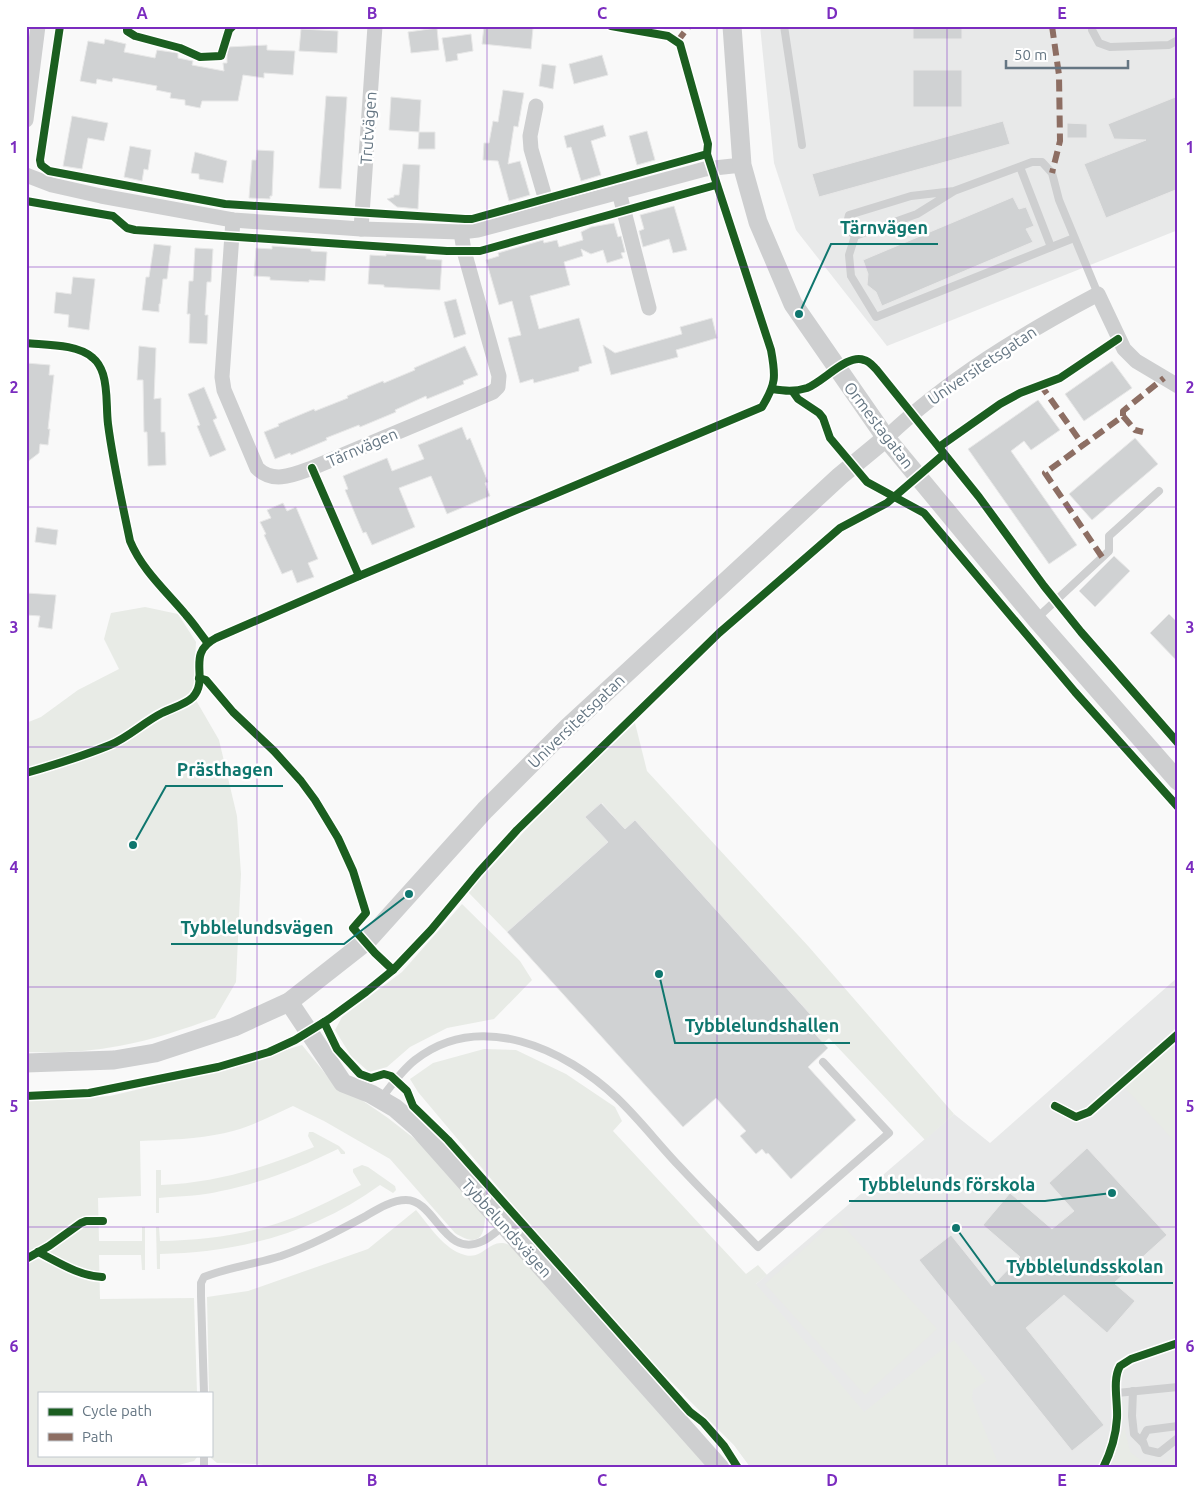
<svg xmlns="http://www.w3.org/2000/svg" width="1204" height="1494" font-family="Ubuntu,sans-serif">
<rect width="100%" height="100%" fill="#f9f9f9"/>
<g fill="#e8e9e9">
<path d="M 760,26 L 1178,26 L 1178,230 L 887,346 L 796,230 L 774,163 Z"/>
<path d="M 1178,977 L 1178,1468 L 751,1468 L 734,1445 L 684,1395 L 687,1345 L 756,1284 L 954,1114 L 990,1143 Z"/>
</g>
<g fill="#e8ebe6">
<path d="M 145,607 L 178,614 L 196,642 L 194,678 L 197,702 L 219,740 L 237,816 L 241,874 L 236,982 L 215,1018 C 184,1029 152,1040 119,1046 C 88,1052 57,1053 26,1052 L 26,723 L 41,717 L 78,690 L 119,669 L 104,639 L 111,613 Z"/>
<path d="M 635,723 L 647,771 L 809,947 L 954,1114 L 925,1140 L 829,1038 L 823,1043 L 804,1022 L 811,1015 L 635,820 L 625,829 L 602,803 L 586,817 L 608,842 L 507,932 L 468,892 L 546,808 Z"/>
<path d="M 462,904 L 520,961 L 532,980 L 494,1019 L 447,1028 L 410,1047 L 387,1067 L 369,1072 L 351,1056 L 335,1030 L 342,1017 L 402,972 Z"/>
<path d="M 1178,1040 L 1178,1145 L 1124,1087 Z"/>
<path d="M 302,1045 L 328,1077 L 388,1118 L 420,1143 L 485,1215 C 485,1239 477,1247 455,1233 L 390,1159 L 324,1121 L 293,1106 C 271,1116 249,1128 225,1133 C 197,1139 168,1140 140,1141 L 141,1196 L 98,1198 L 99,1241 L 142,1241 L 142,1227 L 145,1227 L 145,1270 L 142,1270 L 141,1255 L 99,1255 L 100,1299 L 194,1298 L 197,1393 L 39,1393 L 39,1455 L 198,1456 L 194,1461 L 167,1468 L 26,1468 L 26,1101 L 110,1096 L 221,1070 Z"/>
<path d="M 484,1049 L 516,1050 L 566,1074 L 615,1107 L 622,1121 L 613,1131 L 746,1274 L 758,1265 L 767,1275 L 756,1284 L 864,1412 L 954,1340 L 986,1381 L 973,1390 L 972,1399 L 1000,1468 L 751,1468 L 734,1445 L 606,1316 L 418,1092 L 410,1079 L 433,1063 Z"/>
<path d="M 309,1132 L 313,1132 L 339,1146 L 345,1152 L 345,1154 L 341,1154 L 338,1149 C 301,1167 262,1183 221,1191 C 201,1196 180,1196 159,1198 L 159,1213 L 156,1213 L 156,1170 L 161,1170 L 161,1185 C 215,1183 264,1168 314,1147 L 308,1136 Z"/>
<path d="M 362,1165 L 368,1167 L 395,1186 L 396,1190 L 393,1193 L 380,1185 C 316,1232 239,1253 160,1254 L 160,1269 L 157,1269 L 156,1227 L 159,1227 L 160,1241 C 206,1240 252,1234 295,1217 C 318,1207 339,1196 361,1185 L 353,1172 L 353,1169 Z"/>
<path d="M 416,1210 C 429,1225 444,1250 465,1255 C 486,1261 490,1232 515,1248 L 708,1468 L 290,1468 L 255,1464 L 217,1463 L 211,1458 L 211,1393 L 209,1393 L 207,1297 L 248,1291 L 368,1249 Z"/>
<path d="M 837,1219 L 937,1329 L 865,1395 L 765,1284 Z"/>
<path d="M 1124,1426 L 1130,1452 L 1142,1461 L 1158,1464 L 1171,1459 L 1178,1448 L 1178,1468 L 1108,1468 Z"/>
</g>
<g fill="#d0d2d3" stroke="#e8e8e8">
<path d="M 484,26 L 517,26 L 533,28 L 531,49 L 482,44 Z"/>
<rect x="913" y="26" width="49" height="13"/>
<path d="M 437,28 L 439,50 L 411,53 L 408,32 Z"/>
<path d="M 301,29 L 338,31 L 337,53 L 299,51 Z"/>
<path d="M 471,34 L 473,51 L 457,54 L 458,60 L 446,62 L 442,38 Z"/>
<path d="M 105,39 L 126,44 L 124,52 L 155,58 L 157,50 L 178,53 L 178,58 L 193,61 L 192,65 L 224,71 L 223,63 L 227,63 L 227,47 L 267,45 L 267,50 L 295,51 L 293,75 L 264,73 L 264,78 L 243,75 L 238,101 L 202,101 L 200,108 L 185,105 L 185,100 L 170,98 L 171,93 L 156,90 L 157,86 L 113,78 L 112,82 L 97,79 L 96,84 L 80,81 L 88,41 L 104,44 Z"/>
<path d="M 602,55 L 608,75 L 574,84 L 569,64 Z"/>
<path d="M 542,64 L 556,66 L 553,89 L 539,86 Z"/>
<rect x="913" y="70" width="49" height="37"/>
<path d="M 503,90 L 524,93 L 518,127 L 514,126 L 508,164 L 520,161 L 530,195 L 509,201 L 498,161 L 483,160 L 484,143 L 489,143 L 493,121 L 498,122 Z"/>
<path d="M 326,96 L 347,97 L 341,189 L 319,188 Z"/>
<path d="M 1178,96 L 1178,189 L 1106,218 L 1084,164 L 1146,140 L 1114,139 L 1108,124 Z"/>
<path d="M 391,97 L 421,100 L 419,132 L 389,130 Z"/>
<path d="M 72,116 L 108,123 L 104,141 L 88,138 L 82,169 L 63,166 Z"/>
<path d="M 1003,121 L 1010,144 L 819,197 L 812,174 Z"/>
<path d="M 1067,123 L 1087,124 L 1087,138 L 1067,138 Z"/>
<path d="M 603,125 L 606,136 L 591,141 L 601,175 L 581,181 L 571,147 L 567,148 L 564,136 Z"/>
<path d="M 647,131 L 655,160 L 637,165 L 629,136 Z"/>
<path d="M 419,132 L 435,132 L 435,149 L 418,149 Z"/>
<path d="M 130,146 L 151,150 L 148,170 L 144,169 L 142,181 L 124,177 Z"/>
<path d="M 257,150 L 274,151 L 272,196 L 270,196 L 270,199 L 249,198 L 252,160 L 256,160 Z"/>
<path d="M 195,152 L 227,161 L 223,183 L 199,179 L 199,174 L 191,173 Z"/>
<path d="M 403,164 L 420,165 L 418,209 L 397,207 L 387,199 L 394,197 L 394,195 L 399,195 Z"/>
<path d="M 1013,197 L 1019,209 L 1026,207 L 1034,226 L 1026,229 L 1033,242 L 882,306 L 876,292 L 867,285 L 868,274 L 863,260 Z"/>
<path d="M 674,206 L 687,250 L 673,253 L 669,239 L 643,247 L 639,231 L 644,229 L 640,215 Z"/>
<path d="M 614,223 L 618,237 L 621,236 L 625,252 L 621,253 L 623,258 L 607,263 L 603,250 L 591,254 L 581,249 L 583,256 L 564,262 L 570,285 L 530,296 L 539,329 L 579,318 L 592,363 L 579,367 L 579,371 L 534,383 L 533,379 L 520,383 L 508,338 L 521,335 L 512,301 L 499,305 L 486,260 L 499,256 L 498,253 L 543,240 L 544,243 L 557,240 L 559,247 L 583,240 L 581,232 L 591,227 Z"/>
<path d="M 154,244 L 171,246 L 167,279 L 163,279 L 160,304 L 159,304 L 159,312 L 142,310 L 146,277 L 149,277 Z"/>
<path d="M 272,246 L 311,249 L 311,251 L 327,252 L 325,281 L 309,280 L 309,282 L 270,280 L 270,277 L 254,276 L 256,248 L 272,249 Z"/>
<path d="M 195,248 L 213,249 L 211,282 L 207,282 L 205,315 L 208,315 L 207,344 L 189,343 L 190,314 L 187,314 L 189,281 L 193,281 Z"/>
<path d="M 386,254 L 426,256 L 426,259 L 442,260 L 440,290 L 384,287 L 384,285 L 368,284 L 370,255 L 386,256 Z"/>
<path d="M 73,277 L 95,279 L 89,330 L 68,327 L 69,315 L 54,313 L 56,292 L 71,294 Z"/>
<path d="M 456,299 L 466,334 L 454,338 L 444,302 Z"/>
<path d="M 712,318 L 717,338 L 676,350 L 678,357 L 611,375 L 603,345 L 615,353 L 682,334 L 680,327 Z"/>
<path d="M 139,346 L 156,348 L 154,399 L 161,398 L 161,432 L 165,432 L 166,465 L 148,466 L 147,432 L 144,432 L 143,380 L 137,380 Z"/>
<path d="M 465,346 L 478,375 L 463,381 L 464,384 L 427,399 L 426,396 L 395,410 L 396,412 L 360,427 L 359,425 L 326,438 L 327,440 L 291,455 L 290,453 L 275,459 L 264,432 L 279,426 L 278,424 L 314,409 L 315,411 L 348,398 L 347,396 L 383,381 L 384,383 L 415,370 L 414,368 Z"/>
<path d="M 1112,361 L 1132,388 L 1084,421 L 1065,394 Z"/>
<path d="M 26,363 L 50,365 L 49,375 L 54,375 L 48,429 L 50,429 L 48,445 L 40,444 L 39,453 L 26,463 Z"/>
<path d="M 204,387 L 217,418 L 213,420 L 226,450 L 210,457 L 197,426 L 200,425 L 188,394 Z"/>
<path d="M 1038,400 L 1060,430 L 1031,450 L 1024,441 L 1011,451 L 1077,545 L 1049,564 L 968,449 Z"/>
<path d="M 462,427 L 467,440 L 470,438 L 488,482 L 485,483 L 490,496 L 447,514 L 431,476 L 399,488 L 415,527 L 372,545 L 366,532 L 363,533 L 345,490 L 348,489 L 343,476 L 387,458 L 392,471 L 424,459 L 418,445 Z"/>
<path d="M 1135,438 L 1158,464 L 1092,520 L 1069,494 Z"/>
<path d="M 283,503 L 287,511 L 296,507 L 318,559 L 308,563 L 314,577 L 297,583 L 292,570 L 282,574 L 264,535 L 266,534 L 260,522 L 271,518 L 267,510 Z"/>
<path d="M 37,527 L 58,530 L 56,545 L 35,542 Z"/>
<path d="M 1114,556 L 1130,571 L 1095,607 L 1079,591 Z"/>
<path d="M 26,593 L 56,595 L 52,629 L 38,627 L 40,616 L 26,615 Z"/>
<path d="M 1169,614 L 1178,623 L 1178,662 L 1150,633 Z"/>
<path d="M 601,803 L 625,829 L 635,820 L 811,1015 L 804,1022 L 828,1048 L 808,1067 L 856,1120 L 791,1179 L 768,1153 L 766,1154 L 762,1149 L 756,1154 L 740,1136 L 746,1131 L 716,1098 L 683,1127 L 507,932 L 608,842 L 585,817 Z"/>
<path d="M 1087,1148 L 1167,1235 L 1114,1283 L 1135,1301 L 1107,1333 L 1064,1295 L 1026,1328 L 1104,1425 L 1072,1451 L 919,1260 L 951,1235 L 992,1286 L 1020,1257 L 983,1225 L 1010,1193 L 1052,1229 L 1074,1211 L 1049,1183 Z"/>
</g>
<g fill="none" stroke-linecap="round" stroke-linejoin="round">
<g stroke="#cecfd0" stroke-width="8">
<path d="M 784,26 L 802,145"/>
<path d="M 1092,26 L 1092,30 L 1099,43 L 1110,47 L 1169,45 L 1178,40"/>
<path d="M 1020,167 L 1051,247"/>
<path d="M 954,191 L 917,214 L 855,236 C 847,229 846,225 849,215 L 911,196 L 954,191 L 1032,162 L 1042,162 L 1052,173 L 1059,200 L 1098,294"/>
<path d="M 855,236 L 849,255 L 851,276 L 876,317 L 1074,238"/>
<path d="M 1036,619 L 1109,551 L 1109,536 L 1159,491"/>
<path d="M 380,1100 C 391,1086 401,1071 415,1060 C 480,1009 565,1049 617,1098 C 640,1120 659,1145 681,1168 C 706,1195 732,1220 758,1247 L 889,1133 L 823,1062"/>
<path d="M 1133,1391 L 1132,1416 L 1134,1434 L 1143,1443"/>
<path d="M 204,1393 L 201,1296 L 201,1283 L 204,1277 C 229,1267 256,1264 281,1256 C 310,1246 338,1231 364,1217 C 376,1210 391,1200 406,1200 C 436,1200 444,1260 483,1241 C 491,1237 498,1230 505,1225"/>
<path d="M 1117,1393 L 1178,1387"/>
<path d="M 1178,1426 L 1147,1430 L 1142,1439 L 1146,1450 L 1159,1453 L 1178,1438"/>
<path d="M 204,1468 L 204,1455"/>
</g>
<g stroke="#cecfd0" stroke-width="15">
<path d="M 536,106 L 530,136 L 531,149 L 549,211"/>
<path d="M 26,120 L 38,26"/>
<path d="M 26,175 L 52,185 L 101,196 L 233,220 L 361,229 L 461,232 L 478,230 L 705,169 L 742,165"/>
<path d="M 619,192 L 649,308"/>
<path d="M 233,220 L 222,377 L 224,390 L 257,468 C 273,484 293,475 312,468 L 493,392 L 498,387 L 499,376 L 464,251 L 461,232"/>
<path d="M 361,229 L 375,26"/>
<path d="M 886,438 C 948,379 1022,334 1098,294 L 1124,349 L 1136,361 L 1178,386"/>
</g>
<g stroke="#cecfd0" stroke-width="19">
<path d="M 732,26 L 742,165 L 758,222 L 793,304 L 886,438 L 1036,619 L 1178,781"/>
<path d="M 289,1002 L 343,1083 L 371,1094 L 395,1108 L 417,1127 L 720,1468"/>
<path d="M 26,1063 L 114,1060 L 155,1053 L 234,1027 L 289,1002 L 368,940 L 485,810 L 567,728 L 840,476 L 886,438"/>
</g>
<g stroke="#8d6e63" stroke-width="6" stroke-dasharray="12 6" stroke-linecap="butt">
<path d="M 1052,26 L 1059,75 L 1060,141 L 1052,173"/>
<path d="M 677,42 L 689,26"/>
<path d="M 1040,384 L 1083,445"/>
<path d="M 1123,416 L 1135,430 L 1143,432"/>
<path d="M 1102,557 L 1045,473 L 1123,416 L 1123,411 L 1164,378"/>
</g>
<g stroke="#fff" stroke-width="11">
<g id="cycleway">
<path d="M 60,26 L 40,160 L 41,165 L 49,171 L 225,204 L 465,219 L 472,219 L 707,154 L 708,144 L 680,44 L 668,36 L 611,26"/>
<path d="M 127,26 L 127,31 L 135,36 L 180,48 L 200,57 L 221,56 L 229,30 L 233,26"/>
<path d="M 26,201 L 113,216 L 127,228 L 135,230 L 447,251 L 480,251 L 716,185"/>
<path d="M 26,343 C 46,345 78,344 93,358 C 98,362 101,368 103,374 C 108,390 106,407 108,424 C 113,463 122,502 130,541 C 142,570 166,591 186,615 C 193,623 200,633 207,642"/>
<path d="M 772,389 C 785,391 794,392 807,388 C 823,382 848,353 864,360 C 869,361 873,366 876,369 L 979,497 L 1044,586 L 1081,632 L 1178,743"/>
<path d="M 793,392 L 798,399 L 819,413 L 823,418 L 830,438 L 867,482 L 924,513 L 1075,692 L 1178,807"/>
<path d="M 939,447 L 1000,404 L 1020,393 L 1060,378 L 1118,339"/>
<path d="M 312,468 L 359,576"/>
<path d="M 199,678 L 206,680 L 233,712 L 274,751 L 301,781 L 315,800 L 338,838 L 353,871 L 366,913 L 353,928 L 375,953 L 393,970"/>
<path d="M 26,773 C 54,765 83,756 110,745 C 129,737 144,722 162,713 C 171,708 185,705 193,697 C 210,678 185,654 216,638 L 359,576 L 762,407 C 776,384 776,377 771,350 L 707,154"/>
<path d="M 324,1022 L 337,1049 L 360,1074 L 371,1078 L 384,1074 L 391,1076 L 407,1091 L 413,1106 L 448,1140 L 690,1412 L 703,1422 L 724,1446 L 738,1468"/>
<path d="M 26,1096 L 89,1093 L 218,1067 L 269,1052 L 295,1040 L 329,1019 L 366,992 L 393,970 L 431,930 L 479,872 L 517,830 L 719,633 L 840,528 L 887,503 L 944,454"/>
<path d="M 1055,1106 L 1076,1117 L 1089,1112 L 1178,1034"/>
<path d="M 38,1252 C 58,1262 79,1276 102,1277"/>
<path d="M 26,1259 L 49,1246 L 81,1223 L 86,1221 L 103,1221"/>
<path d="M 1103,1468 C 1111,1452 1116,1436 1117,1418 C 1118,1402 1112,1380 1120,1366 L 1131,1359 L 1178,1343"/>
</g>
</g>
<use href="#cycleway" stroke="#1b5e20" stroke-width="8"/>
</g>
<path fill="none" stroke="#7b2cbf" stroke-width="1" stroke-opacity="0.55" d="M 257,26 L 257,1468M 487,26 L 487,1468M 717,26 L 717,1468M 947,26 L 947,1468M 26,267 L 1178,267M 26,507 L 1178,507M 26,747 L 1178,747M 26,987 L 1178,987M 26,1227 L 1178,1227"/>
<g text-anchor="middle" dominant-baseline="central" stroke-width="5" stroke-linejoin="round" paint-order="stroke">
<g font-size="16" fill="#657683" stroke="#fff">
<text transform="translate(368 128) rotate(-86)">Trutvägen</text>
<text transform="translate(982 365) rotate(-34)">Universitetsgatan</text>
<text transform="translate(879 425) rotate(53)">Ormestagatan</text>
<text transform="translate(362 447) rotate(-23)">Tärnvägen</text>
<text transform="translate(576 721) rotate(-44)">Universitetsgatan</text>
<text transform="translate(507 1228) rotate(48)">Tybbelundsvägen</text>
</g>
</g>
<path fill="none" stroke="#0f766e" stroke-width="2" d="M799 314L831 244H938M133 845L166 786H283M409 894L344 944H171M659 974L675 1043H850M1112 1193L1045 1201H849M956 1228L996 1283H1173"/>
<g fill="#0f766e" stroke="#fff" stroke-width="2">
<circle cx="799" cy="314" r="5"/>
<circle cx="133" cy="845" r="5"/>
<circle cx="409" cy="894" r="5"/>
<circle cx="659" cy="974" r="5"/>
<circle cx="1112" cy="1193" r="5"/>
<circle cx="956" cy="1228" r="5"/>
</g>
<g font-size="18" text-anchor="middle" font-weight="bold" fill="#0f766e" stroke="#fff" stroke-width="5" stroke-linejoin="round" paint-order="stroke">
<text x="884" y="234">Tärnvägen</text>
<text x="225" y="776">Prästhagen</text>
<text x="257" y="934">Tybblelundsvägen</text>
<text x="762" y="1032">Tybblelundshallen</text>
<text x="947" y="1191">Tybblelunds förskola</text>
<text x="1085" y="1273">Tybblelundsskolan</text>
</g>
<rect width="1204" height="1494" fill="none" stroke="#ffffff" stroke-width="55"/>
<rect x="38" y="1392" width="175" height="65" fill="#ffffff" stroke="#c1c8cd"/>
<rect x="48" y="1408" width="25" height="8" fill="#1b5e20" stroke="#c1c8cd"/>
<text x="82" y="1416" font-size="15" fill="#657683">Cycle path</text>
<rect x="48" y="1433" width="25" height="8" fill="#8d6e63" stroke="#c1c8cd"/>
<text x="82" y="1442" font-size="15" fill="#657683">Path</text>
<path d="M1006 60v8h122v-8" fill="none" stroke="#657683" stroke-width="2.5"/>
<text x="1014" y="60" font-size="15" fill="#657683" stroke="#ffffff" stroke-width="4" paint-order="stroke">50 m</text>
<rect x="28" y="28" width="1148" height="1438" fill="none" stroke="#7b2cbf" stroke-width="2"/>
<g font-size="16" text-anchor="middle" font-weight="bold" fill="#7b2cbf">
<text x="142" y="19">A</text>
<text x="372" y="19">B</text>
<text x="602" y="19">C</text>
<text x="832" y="19">D</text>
<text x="1062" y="19">E</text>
<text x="14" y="153">1</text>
<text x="1190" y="153">1</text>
<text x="14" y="393">2</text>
<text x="1190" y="393">2</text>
<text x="14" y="633">3</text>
<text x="1190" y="633">3</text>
<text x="14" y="873">4</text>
<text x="1190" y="873">4</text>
<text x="14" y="1112">5</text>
<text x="1190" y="1112">5</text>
<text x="14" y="1352">6</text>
<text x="1190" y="1352">6</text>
<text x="142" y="1486">A</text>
<text x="372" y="1486">B</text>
<text x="602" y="1486">C</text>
<text x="832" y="1486">D</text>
<text x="1062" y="1486">E</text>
</g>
</svg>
